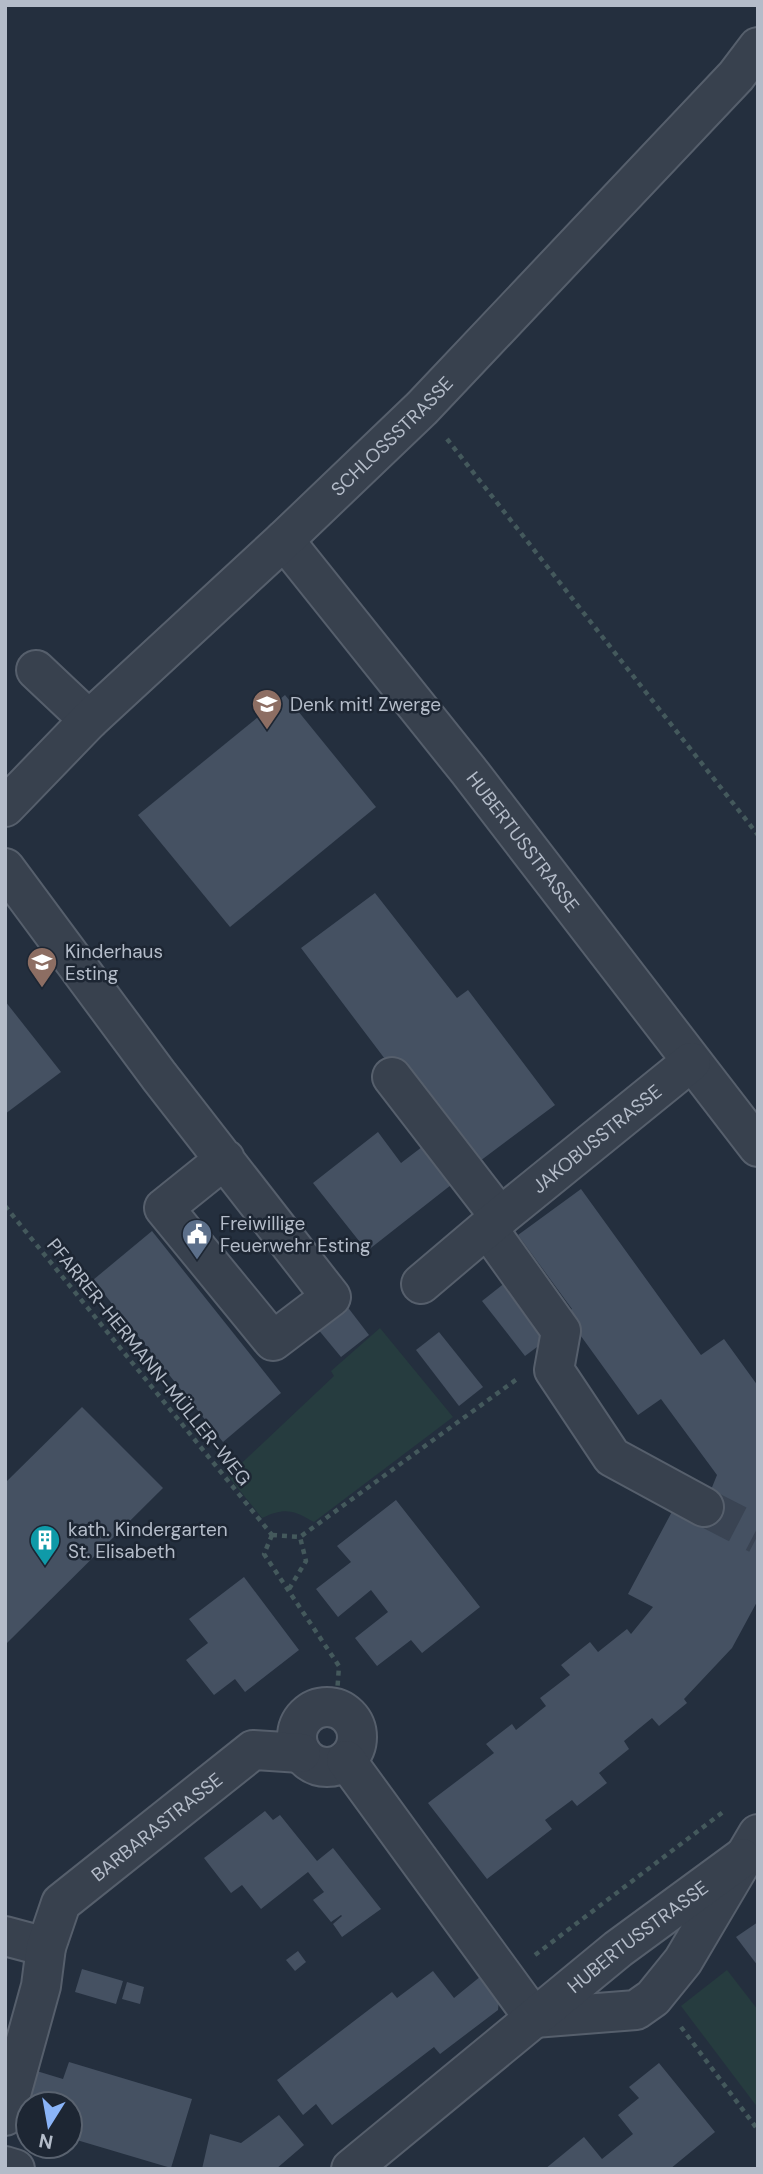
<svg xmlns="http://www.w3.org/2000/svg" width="763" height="2174" font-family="'DM Sans',sans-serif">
<rect width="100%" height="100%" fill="#242f3e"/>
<g fill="#263c3f">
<path d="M 380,1328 L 453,1417 L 314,1522 C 293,1510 285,1507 262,1518 L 228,1476 L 334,1376 L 331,1371 Z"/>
<path d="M 727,1970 L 758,2010 L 758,2108 L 681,2006 Z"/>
</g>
<g fill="#455162">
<path d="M 285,695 L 376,807 L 230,927 L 138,815 Z"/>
<path d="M 375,893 L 457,998 L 468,990 L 555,1105 L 480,1161 L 401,1060 L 391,1067 L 301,948 Z"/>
<path d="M 5,1001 L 61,1072 L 5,1114 Z"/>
<path d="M 378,1132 L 401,1163 L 435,1137 L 465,1174 L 367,1251 L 313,1183 Z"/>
<path d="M 581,1189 L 701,1355 L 724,1339 L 758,1386 L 758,1600 L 732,1648 L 684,1699 L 687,1703 L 659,1726 L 652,1718 L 624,1741 L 629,1749 L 599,1773 L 607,1783 L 577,1806 L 572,1800 L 545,1820 L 552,1829 L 487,1879 L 428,1803 L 494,1753 L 486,1744 L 512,1724 L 516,1730 L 546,1706 L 540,1698 L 570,1675 L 561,1665 L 590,1642 L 598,1652 L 627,1629 L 631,1634 L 653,1607 L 628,1594 L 675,1506 L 704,1507 L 717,1475 L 661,1399 L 638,1415 L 565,1314 L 572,1309 L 518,1235 Z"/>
<path d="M 152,1231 L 281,1393 L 223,1442 L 93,1280 Z"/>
<path d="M 506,1282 L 549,1338 L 525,1356 L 482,1301 Z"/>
<path d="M 346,1305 L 369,1335 L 341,1357 L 317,1328 Z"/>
<path d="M 439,1332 L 483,1387 L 459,1406 L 416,1350 Z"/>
<path d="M 82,1407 L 163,1488 L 5,1645 L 5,1483 Z"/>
<path d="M 396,1500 L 480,1607 L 422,1653 L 411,1640 L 377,1666 L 355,1638 L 388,1612 L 371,1590 L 338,1617 L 316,1589 L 351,1562 L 337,1546 Z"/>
<path d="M 244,1577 L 299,1650 L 245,1692 L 235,1679 L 214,1695 L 186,1660 L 208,1643 L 189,1619 Z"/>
<path d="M 265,1811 L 273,1820 L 280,1815 L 317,1861 L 333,1848 L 381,1909 L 342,1937 L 333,1924 L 342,1916 L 341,1915 L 331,1922 L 313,1900 L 324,1892 L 308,1872 L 261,1909 L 242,1885 L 231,1893 L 204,1858 Z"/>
<path d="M 758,1922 L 758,1966 L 736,1937 Z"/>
<path d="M 298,1951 L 306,1962 L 295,1971 L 286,1960 Z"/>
<path d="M 82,1969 L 123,1981 L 116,2004 L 75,1992 Z"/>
<path d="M 433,1971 L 454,1998 L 481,1976 L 499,2000 L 498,2010 L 440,2054 L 434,2047 L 332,2125 L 316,2104 L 303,2115 L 277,2080 L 392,1992 L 397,1998 Z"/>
<path d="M 127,1982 L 144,1987 L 140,2004 L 122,1999 Z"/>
<path d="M 69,2062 L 192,2099 L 171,2168 L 70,2138 L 70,2104 L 28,2104 L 28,2123 L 14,2119 L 30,2069 L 63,2079 Z"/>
<path d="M 659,2063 L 715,2132 L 670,2169 L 545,2169 L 584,2137 L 602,2159 L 633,2134 L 618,2115 L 639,2098 L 629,2087 Z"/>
<path d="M 279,2115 L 304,2145 L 276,2169 L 202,2169 L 210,2134 L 241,2143 Z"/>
</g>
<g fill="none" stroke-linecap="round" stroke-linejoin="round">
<path stroke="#3a4453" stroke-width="38" stroke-dasharray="38 19" stroke-linecap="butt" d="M 704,1507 L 758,1535"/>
<g stroke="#565f6c" stroke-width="42">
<g id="minor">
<path id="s1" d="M 284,540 L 468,770 L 758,1147"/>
<path d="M 36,670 L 89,720"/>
<path id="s2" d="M 5,807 L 89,720 L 284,540 L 422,408 L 736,76 L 758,47"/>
<path d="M 5,868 L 159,1076 L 331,1297 L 273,1341 L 164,1208 L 225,1159"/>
<path d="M 392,1077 L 500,1217"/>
<path d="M 488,1229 L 561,1331 L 554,1370 L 612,1457 L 704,1507"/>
<path id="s3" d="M 421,1284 L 500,1217 L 691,1062"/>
<circle cx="327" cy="1737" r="30"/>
<path d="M 346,1760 L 534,2018"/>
<path d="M 5,1936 L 46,1947"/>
<path d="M 534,2018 L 636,2010 L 653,1998 L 683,1961 L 758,1834"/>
<path id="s4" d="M 5,2116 L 41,1986 L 46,1947 L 61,1903 L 253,1750 L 301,1753"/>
<path d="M 5,2166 L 15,2169"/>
<path id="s5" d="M 351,2169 L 618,1949 L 742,1858"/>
</g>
</g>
<g stroke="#44595c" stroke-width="4.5" stroke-dasharray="5 5" stroke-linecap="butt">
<path d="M 447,439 L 758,835"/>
<path d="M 5,1206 L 272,1535"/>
<path d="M 272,1535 L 300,1537 L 517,1379"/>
<path d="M 272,1535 L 264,1554 L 339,1666 L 336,1708"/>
<path d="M 289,1589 L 306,1561 L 300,1537"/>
<path d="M 535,1955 L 723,1812"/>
<path d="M 681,2027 L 758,2130"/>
</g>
<use href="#minor" stroke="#38414e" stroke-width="38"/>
</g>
<defs>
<g id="school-pin" transform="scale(1.575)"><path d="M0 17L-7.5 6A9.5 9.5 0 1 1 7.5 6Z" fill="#8d6e63" stroke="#1d2633"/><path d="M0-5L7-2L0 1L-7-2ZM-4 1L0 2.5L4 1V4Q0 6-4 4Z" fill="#fff"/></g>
<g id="civic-pin" transform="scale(1.575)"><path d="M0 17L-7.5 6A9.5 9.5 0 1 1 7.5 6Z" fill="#5c6f8a" stroke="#1d2633"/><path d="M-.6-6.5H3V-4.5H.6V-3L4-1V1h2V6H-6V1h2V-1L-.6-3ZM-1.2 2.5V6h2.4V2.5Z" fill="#fff"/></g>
<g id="building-pin" transform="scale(1.575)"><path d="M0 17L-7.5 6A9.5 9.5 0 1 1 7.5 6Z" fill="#0f9aa8" stroke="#1d2633"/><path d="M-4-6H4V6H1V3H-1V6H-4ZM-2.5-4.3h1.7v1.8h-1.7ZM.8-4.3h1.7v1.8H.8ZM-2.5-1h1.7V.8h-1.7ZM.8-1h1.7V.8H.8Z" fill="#fff"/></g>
</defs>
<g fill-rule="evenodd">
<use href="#school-pin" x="267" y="704"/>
<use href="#school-pin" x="42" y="962"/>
<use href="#civic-pin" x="197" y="1234"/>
<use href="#building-pin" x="45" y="1540"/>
</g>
<g text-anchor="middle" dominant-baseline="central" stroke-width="5" stroke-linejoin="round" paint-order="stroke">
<g font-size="19" fill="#b4bcc9" stroke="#1d2633">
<text stroke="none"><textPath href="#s2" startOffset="536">SCHLOSSSTRASSE</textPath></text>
<text stroke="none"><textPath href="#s1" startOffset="385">HUBERTUSSTRASSE</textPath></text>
<text stroke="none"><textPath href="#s3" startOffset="228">JAKOBUSSTRASSE</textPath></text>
<text transform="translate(149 1362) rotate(51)">PFARRER-HERMANN-MÜLLER-WEG</text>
<text stroke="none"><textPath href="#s4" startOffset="343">BARBARASTRASSE</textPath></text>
<text stroke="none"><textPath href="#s5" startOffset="369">HUBERTUSSTRASSE</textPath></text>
</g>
<g font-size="19" fill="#b4bcc9" stroke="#1d2633" text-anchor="start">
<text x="290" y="704">Denk mit! Zwerge</text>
<text x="65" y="951">Kinderhaus<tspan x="65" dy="22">Esting</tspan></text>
<text x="220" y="1223">Freiwillige<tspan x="220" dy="22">Feuerwehr Esting</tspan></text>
<text x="68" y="1529">kath. Kindergarten<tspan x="68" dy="22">St. Elisabeth</tspan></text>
</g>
</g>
<rect width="763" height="2174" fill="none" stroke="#b4bcc9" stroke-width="14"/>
<g transform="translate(49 2125) rotate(191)"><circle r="33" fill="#1d2633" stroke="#59626f" stroke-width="2"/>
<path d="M0-5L12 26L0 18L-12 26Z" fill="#8ab4f8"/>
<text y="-10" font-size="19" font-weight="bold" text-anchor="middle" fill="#b4bcc9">N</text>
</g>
</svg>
